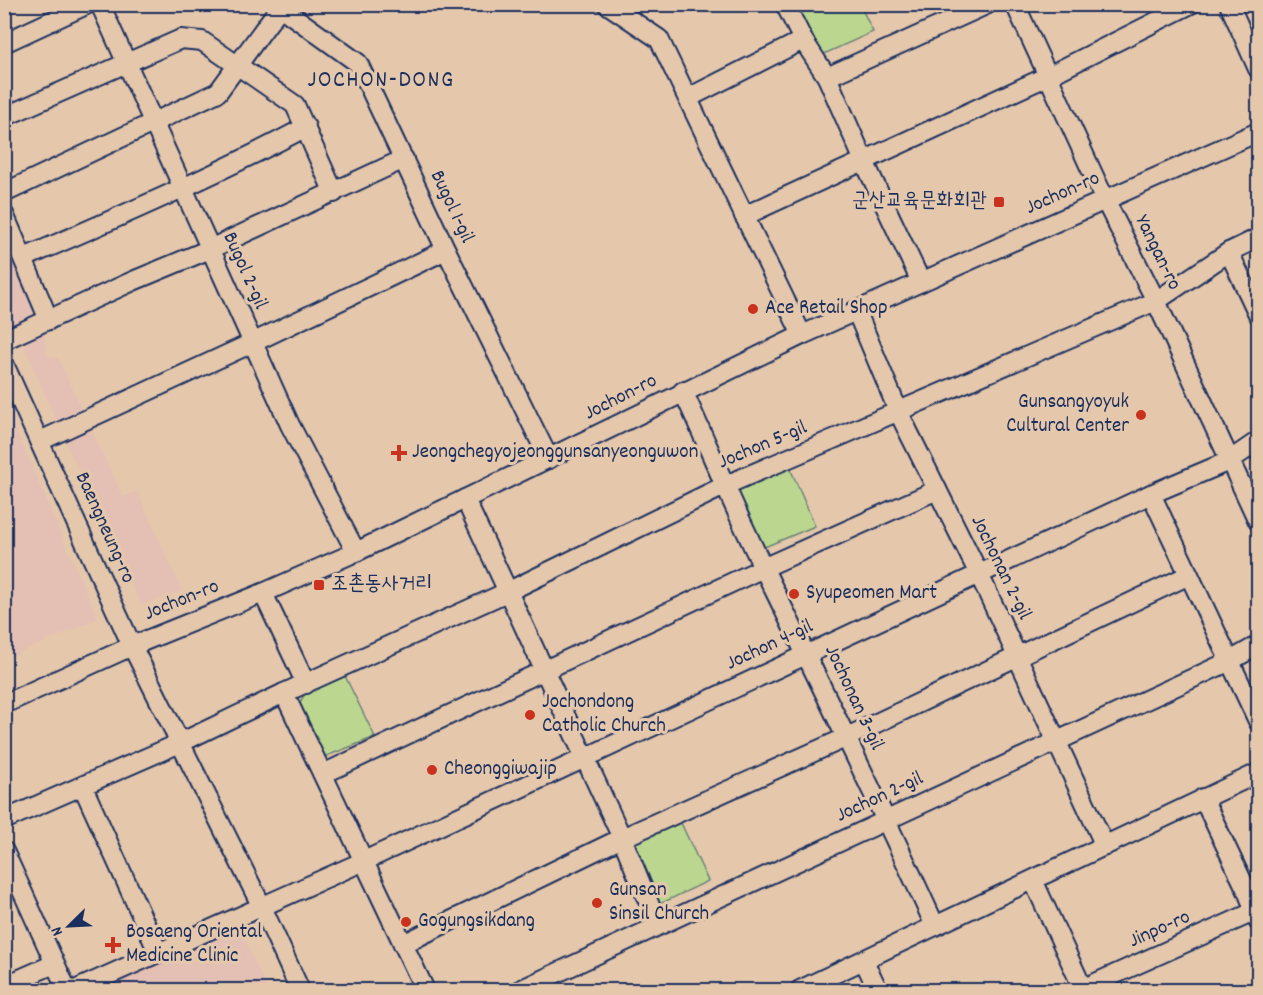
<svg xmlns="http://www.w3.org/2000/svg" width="1263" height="995" font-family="Dekko,'Poor Story',sans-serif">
<rect width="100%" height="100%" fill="#e5c8ac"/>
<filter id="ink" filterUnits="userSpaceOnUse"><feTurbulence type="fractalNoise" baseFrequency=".0167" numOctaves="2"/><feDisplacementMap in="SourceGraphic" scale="12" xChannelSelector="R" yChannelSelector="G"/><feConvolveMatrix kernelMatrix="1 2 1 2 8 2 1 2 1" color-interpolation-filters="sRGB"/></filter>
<g filter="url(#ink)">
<g fill="#e4bfb3">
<path d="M 4,225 L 42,316 L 47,356 L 58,358 L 123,497 L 137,491 L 182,591 L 142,605 L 137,596 L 58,426 L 5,300 Z"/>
<path d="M 5,405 L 98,619 L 5,659 L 4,659 Z"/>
<path d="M 233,915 L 268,990 L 73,990 Z"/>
</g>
<g fill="#bbd78f" stroke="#6b8376" stroke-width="1.5">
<path d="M 791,5 L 860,5 L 873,32 L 815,58 Z"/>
<path d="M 787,461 L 815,526 L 762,548 L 734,484 Z"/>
<path d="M 344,674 L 375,737 L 324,757 L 296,709 L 307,690 Z"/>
<path d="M 674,808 L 708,881 L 658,905 L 627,832 Z"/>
</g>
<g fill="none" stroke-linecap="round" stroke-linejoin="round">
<g stroke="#1b2f5e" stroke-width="22">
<g id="minor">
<path d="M 100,4 L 290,425 L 356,552"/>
<path d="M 276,4 L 358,63 L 446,250 L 549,459"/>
<path d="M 607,4 L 659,39 L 802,335"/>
<path d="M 785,4 L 803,40 L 827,77 L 864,161 L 921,282"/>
<path d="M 1015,4 L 1105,200 L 1156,301 L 1258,521"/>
<path d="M 1229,4 L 1258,69"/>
<path d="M 4,43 L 88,4"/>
<path d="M 827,77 L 988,4"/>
<path d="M 688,98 L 803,40"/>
<path d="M 4,117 L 181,39 L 202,41 L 295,105 L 334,193"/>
<path d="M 4,193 L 218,92 L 280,7"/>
<path d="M 4,214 L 49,320"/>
<path d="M 744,216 L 1048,76 L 1191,4"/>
<path d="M 1229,252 L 1258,314"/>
<path d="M 24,258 C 119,217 214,176 306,127"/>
<path d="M 856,310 L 899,413 L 979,574 L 1105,846"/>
<path d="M 4,340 L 133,281 L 210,249 L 404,159"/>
<path d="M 4,364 L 132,646 L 262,907 L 300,990"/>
<path d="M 683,391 C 710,450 735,511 764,569 C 822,688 881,806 935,926"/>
<path d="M 40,441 L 252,343 L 446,250"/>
<path d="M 1151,494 L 1258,721"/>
<path d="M 465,499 L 622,838 L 658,925"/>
<path d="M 263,593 L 306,684"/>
<path d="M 284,693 L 425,990"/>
<path d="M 4,704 L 132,646 L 263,593 L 356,552 L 802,335 L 1258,132"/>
<path d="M 323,774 L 763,568 L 937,490"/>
<path d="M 83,787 L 158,952"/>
<path d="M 1203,798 L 1248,893 L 1258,921"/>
<path d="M 4,820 L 180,743 L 284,693 L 507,592 L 726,485 L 1156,301 L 1229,252 L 1258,238"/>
<path d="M 4,851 L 67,990"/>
<path d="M 1033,880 L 1083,989"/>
<path d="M 403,944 L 622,838 L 845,738 L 1189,575"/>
<path d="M 864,961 L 878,990"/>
<path d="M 4,986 L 54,964"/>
<path d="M 75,990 L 364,861 L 1151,494 L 1229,461 L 1258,441"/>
<path d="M 520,990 L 1230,661 L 1258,645"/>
<path d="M 800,990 L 1258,773"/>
<path d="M 1080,990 L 1258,910"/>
</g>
</g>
<use href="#minor" stroke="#e5c8ac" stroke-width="18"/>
</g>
</g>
<g fill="#c8321e" stroke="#e5c8ac" stroke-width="2">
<rect x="993" y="196" width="12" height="12" rx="3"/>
<circle cx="753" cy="309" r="6"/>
<circle cx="1141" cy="415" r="6"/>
<path d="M396 444h6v6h6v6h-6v6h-6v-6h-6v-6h6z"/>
<rect x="313" y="579" width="12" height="12" rx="3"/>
<circle cx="794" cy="594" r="6"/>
<circle cx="530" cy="715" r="6"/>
<circle cx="432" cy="770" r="6"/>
<circle cx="597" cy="903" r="6"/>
<circle cx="406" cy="922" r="6"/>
<path d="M110 936h6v6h6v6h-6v6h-6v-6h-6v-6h6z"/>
</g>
<g text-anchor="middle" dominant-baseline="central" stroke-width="6" stroke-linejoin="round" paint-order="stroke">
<g font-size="21" fill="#1b2f5e" stroke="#e5c8ac">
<text transform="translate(1063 194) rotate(-24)">Jochon-ro</text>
<text transform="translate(451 207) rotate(65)">Bugol 1-gil</text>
<text transform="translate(1157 253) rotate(64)">Yangan-ro</text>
<text transform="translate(244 271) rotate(66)">Bugol 2-gil</text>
<text transform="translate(621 398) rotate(-27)">Jochon-ro</text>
<text transform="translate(763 446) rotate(-23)">Jochon 5-gil</text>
<text transform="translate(104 528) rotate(66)">Baengneung-ro</text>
<text transform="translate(1000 568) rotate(64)">Jochonan 2-gil</text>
<text transform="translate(182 601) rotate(-22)">Jochon-ro</text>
<text transform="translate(770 646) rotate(-25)">Jochon 4-gil</text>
<text transform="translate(853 698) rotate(65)">Jochonan 3-gil</text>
<text transform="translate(880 798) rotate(-25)">Jochon 2-gil</text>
<text transform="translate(1160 930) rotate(-24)">Jinpo-ro</text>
</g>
<g font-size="21" fill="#1b2f5e" stroke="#e5c8ac" text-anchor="start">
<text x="987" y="202" text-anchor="end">군산교육문화회관</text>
<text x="765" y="309">Ace Retail Shop</text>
<text x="1129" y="403" text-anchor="end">Gunsangyoyuk<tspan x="1129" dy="24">Cultural Center</tspan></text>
<text x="412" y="453">Jeongchegyojeonggunsanyeonguwon</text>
<text x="331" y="585">조촌동사거리</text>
<text x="806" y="594">Syupeomen Mart</text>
<text x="542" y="703">Jochondong<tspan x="542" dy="24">Catholic Church</tspan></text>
<text x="444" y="770">Cheonggiwajip</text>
<text x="609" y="891">Gunsan<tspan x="609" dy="24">Sinsil Church</tspan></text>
<text x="418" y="922">Gogungsikdang</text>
<text x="126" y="933">Bosaeng Oriental<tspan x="126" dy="24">Medicine Clinic</tspan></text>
</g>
<g font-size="24" letter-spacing="1.5" fill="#1b2f5e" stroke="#e5c8ac">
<text x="381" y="81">JOCHON-DONG</text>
</g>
</g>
<rect width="1263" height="995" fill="none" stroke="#e5c8ac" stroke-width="24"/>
<rect x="12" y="12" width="1239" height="971" fill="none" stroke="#1b2f5e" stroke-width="2" filter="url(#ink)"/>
<g transform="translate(69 926) rotate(246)" stroke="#e5c8ac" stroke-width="4.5" paint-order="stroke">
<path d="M0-4.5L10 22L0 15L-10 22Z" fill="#1b2f5e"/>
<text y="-9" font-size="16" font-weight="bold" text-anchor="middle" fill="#1b2f5e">N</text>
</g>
</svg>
